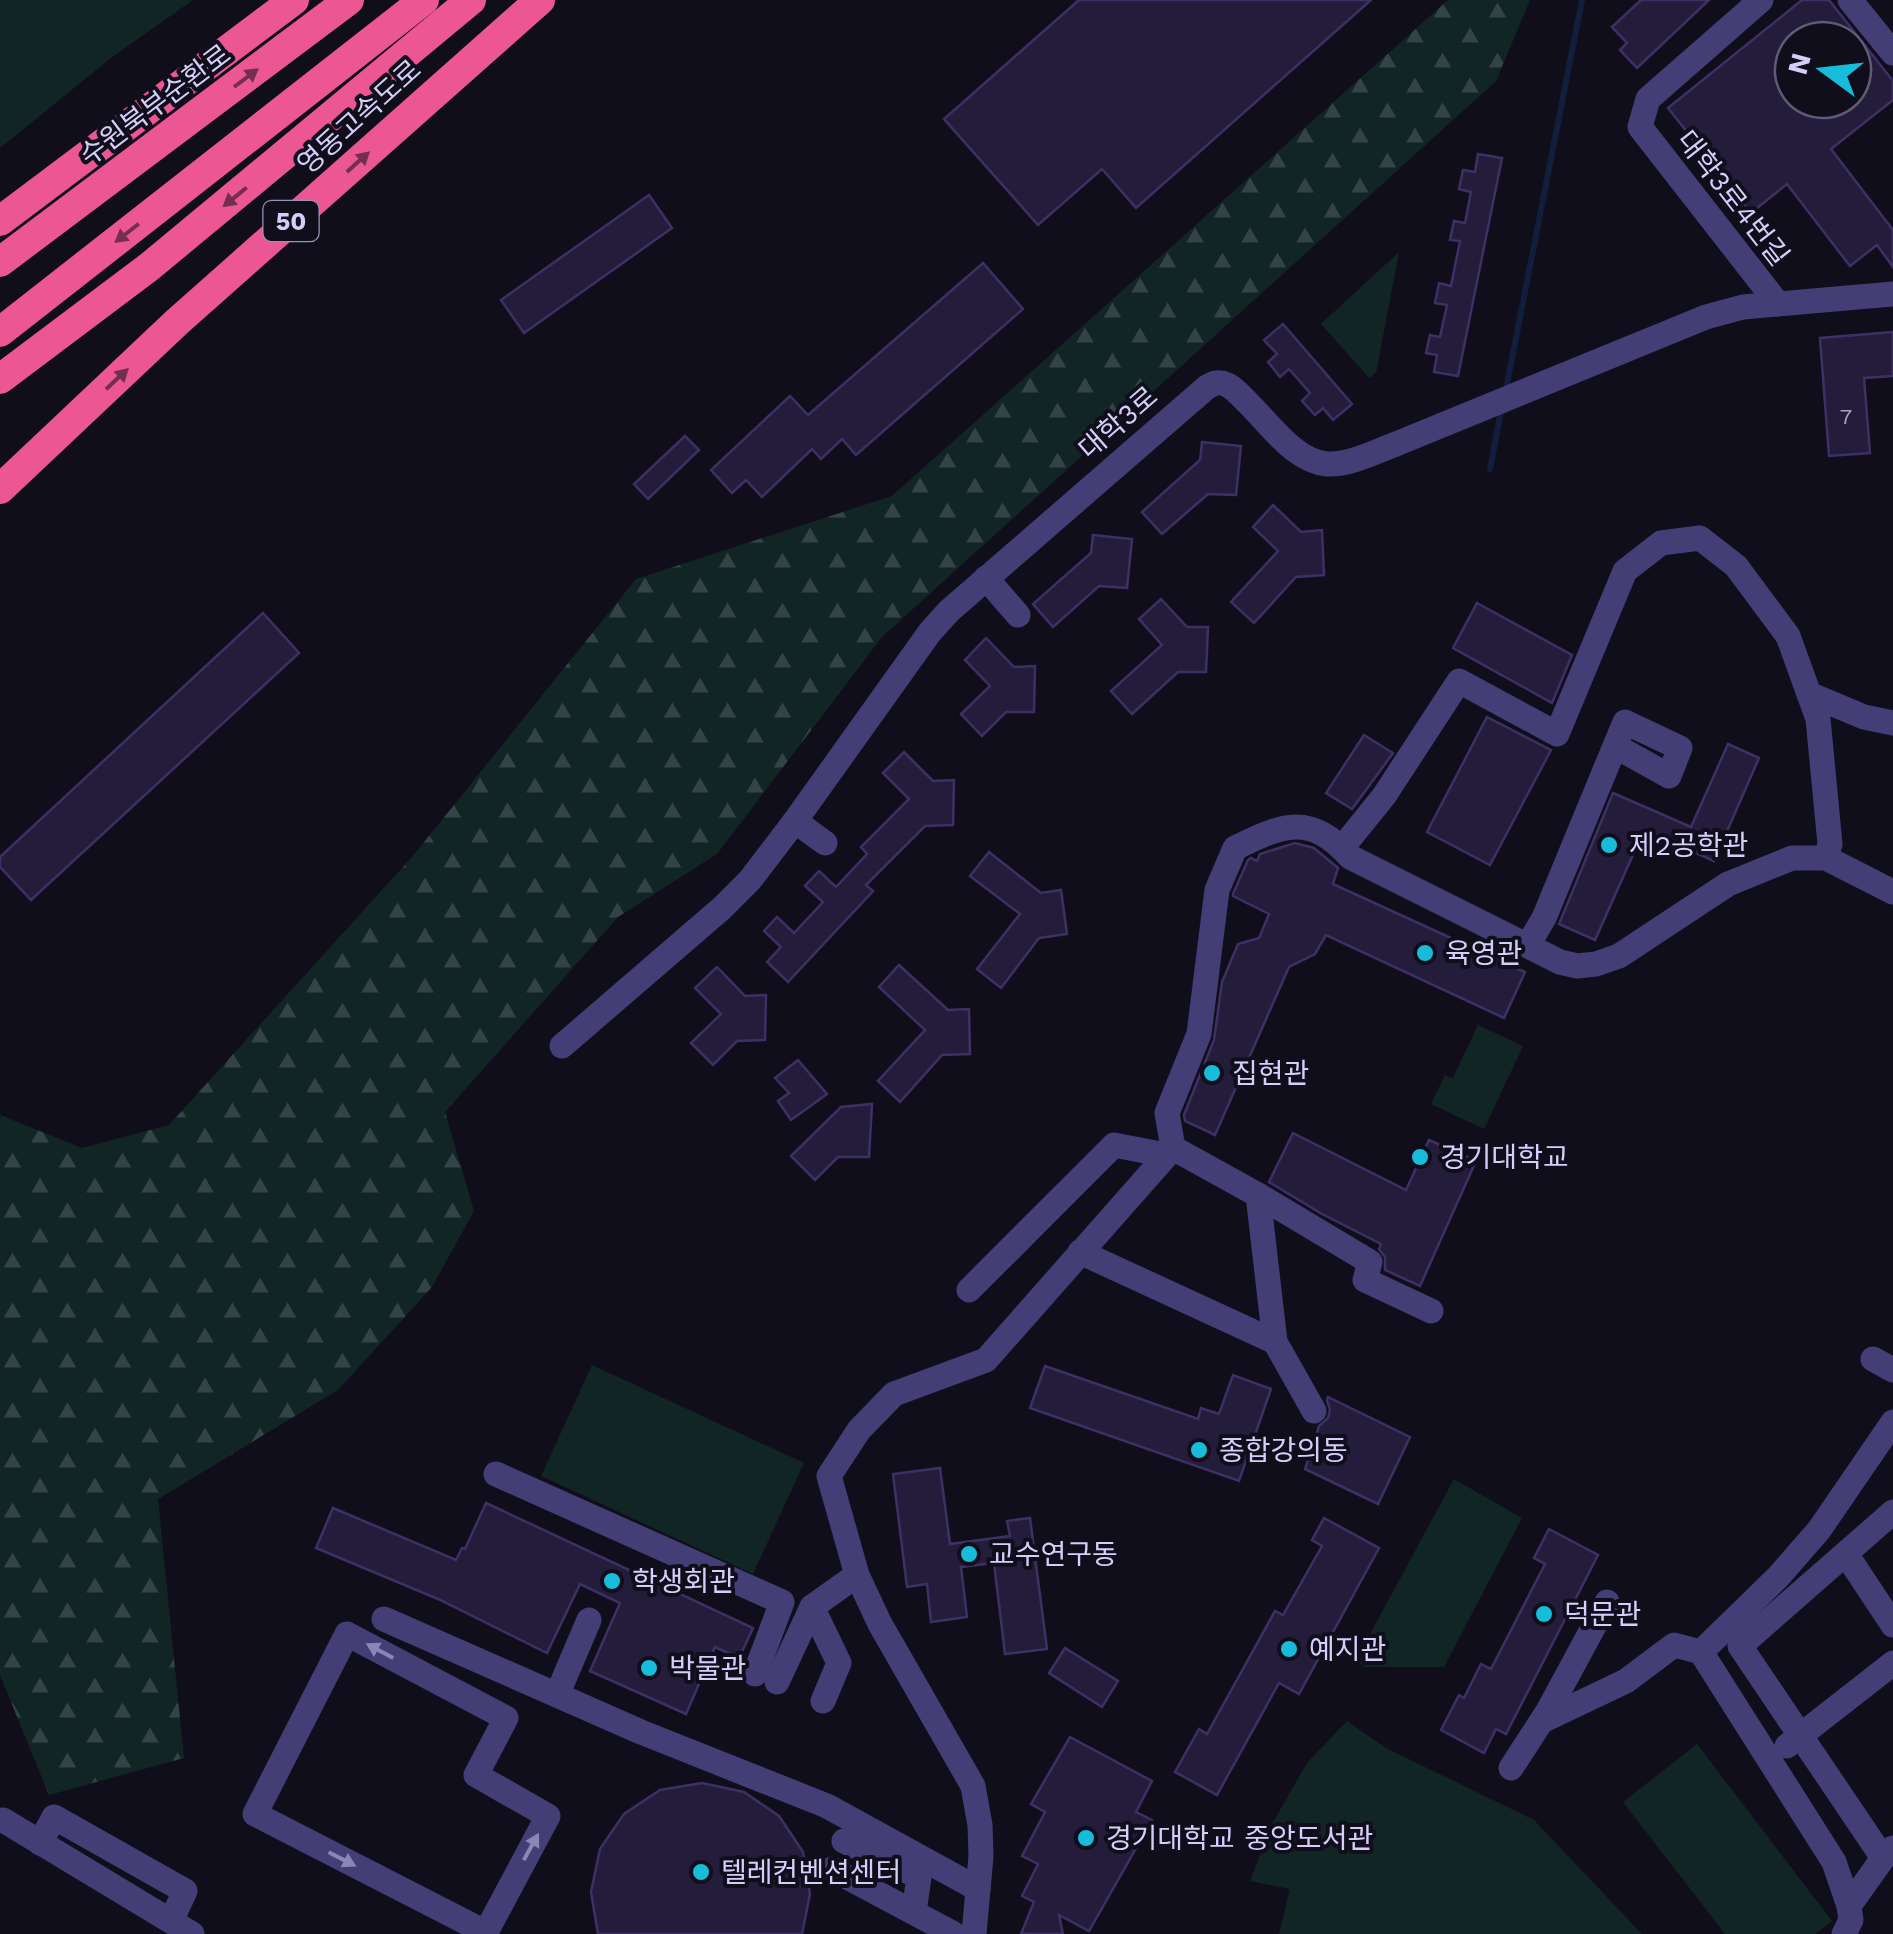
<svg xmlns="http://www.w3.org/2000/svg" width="1893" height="1934" font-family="'Work Sans','Noto Sans KR',sans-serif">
<defs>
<pattern id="forest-firs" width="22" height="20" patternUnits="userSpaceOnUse" patternTransform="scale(2.5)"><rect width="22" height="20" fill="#112525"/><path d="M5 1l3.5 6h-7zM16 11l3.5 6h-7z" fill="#334346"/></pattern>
</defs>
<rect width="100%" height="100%" fill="#110e1c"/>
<path fill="url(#forest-firs)" d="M 1448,0 L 1530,0 L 1496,81 L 882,637 L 717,854 L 618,917 L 445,1112 L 474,1211 L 432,1287 L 338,1390 L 158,1499 L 184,1758 L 49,1795 L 0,1675 L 0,1115 L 82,1148 L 169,1125 L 412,857 L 636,579 L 892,496 Z"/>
<g fill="#112525">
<path d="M 0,0 L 193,0 L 111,58 L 0,148 Z"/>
<path d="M 1399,252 L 1376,373 L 1369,378 L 1321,324 Z"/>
<path d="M 1478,1025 L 1523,1046 L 1484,1129 L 1431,1104 L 1445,1075 L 1453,1078 Z"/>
<path d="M 592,1365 L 804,1463 L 753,1574 L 541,1476 Z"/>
<path d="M 1454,1479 L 1522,1518 L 1444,1667 L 1365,1667 L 1356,1660 Z"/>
<path d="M 1347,1721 L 1386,1748 L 1534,1820 L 1642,1934 L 1279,1934 L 1290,1889 L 1250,1881 L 1272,1824 L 1307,1763 Z"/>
<path d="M 1697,1744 L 1832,1921 L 1815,1934 L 1725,1934 L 1623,1802 Z"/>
</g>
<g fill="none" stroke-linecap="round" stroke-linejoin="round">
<g stroke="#111f3c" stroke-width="6">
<path d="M 1506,389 L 1582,0"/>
<path d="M 1490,469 L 1502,406"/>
</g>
</g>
<g fill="#241c3b" stroke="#3e3064" stroke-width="2.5" fill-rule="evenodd">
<path d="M 1079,0 L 1371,0 L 1136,208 L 1102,169 L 1038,225 L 944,119 Z"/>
<path d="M 1641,0 L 1709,0 L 1637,68 L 1620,50 L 1627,43 L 1612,27 Z"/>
<path d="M 1802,0 L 1829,0 L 1893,81 L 1893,100 L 1831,149 L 1893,230 L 1893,267 L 1877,245 L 1850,266 L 1787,184 L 1751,213 L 1668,108 ZM 1793,40 L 1853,40 L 1853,100 L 1793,100 Z"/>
<path d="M 1478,154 L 1502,158 L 1458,376 L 1434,372 L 1437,355 L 1426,353 L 1430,335 L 1440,337 L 1447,305 L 1435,303 L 1439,283 L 1451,286 L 1460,241 L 1450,240 L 1454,221 L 1465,223 L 1471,192 L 1459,189 L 1463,170 L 1475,172 Z"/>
<path d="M 649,195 L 672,228 L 524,333 L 501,300 Z"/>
<path d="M 983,263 L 1023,309 L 856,455 L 842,439 L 821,459 L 812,449 L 762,497 L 746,480 L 732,493 L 711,470 L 790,396 L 808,415 Z"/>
<path d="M 1283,324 L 1352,404 L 1333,420 L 1323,408 L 1315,415 L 1302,401 L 1310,393 L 1289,369 L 1280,377 L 1268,362 L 1277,354 L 1264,340 Z"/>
<path d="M 1893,332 L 1893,376 L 1864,378 L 1870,453 L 1829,456 L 1820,338 Z"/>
<path d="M 685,436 L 699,450 L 648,499 L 634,484 Z"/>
<path d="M 1202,442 L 1241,446 L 1236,495 L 1208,494 L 1162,534 L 1142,512 L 1200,460 Z"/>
<path d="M 1273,505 L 1301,532 L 1322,530 L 1324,575 L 1296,577 L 1254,623 L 1231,602 L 1278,551 L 1253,527 Z"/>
<path d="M 1093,535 L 1132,539 L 1127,588 L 1099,586 L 1053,627 L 1033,604 L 1091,553 Z"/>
<path d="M 1161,599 L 1187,627 L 1208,627 L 1206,672 L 1178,672 L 1132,714 L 1111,691 L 1162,645 L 1139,619 Z"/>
<path d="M 1477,603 L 1572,655 L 1552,703 L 1453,648 Z"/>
<path d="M 263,613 L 299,653 L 31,900 L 0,867 L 0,857 Z"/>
<path d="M 986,638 L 1014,667 L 1035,666 L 1034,712 L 1006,712 L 982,736 L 961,714 L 990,686 L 965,660 Z"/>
<path d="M 1487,717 L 1551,750 L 1490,865 L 1427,832 Z"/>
<path d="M 1364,735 L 1393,753 L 1352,809 L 1326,793 Z"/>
<path d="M 1728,744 L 1759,758 L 1714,861 L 1644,830 L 1595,940 L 1559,924 L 1613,793 L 1691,827 Z"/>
<path d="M 904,752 L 933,781 L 954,780 L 953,825 L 925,826 L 866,885 L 873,891 L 788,982 L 767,962 L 781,947 L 764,931 L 777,917 L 794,933 L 823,902 L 805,886 L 819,871 L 836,887 L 867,854 L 861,847 L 909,799 L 883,773 Z"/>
<path d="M 1295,843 L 1314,848 L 1338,868 L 1333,884 L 1525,972 L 1504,1018 L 1326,935 L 1315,954 L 1289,967 L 1215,1135 L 1185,1121 L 1184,1115 L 1214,1040 L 1222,982 L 1238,944 L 1259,938 L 1269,914 L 1233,896 L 1233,894 L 1248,860 L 1251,858 L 1257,861 L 1260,854 Z"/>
<path d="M 989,852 L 1041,893 L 1061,890 L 1067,934 L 1039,938 L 1001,988 L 977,969 L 1020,914 L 970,876 Z"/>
<path d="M 899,965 L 948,1010 L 969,1009 L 970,1054 L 942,1055 L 900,1102 L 878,1081 L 925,1030 L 879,987 Z"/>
<path d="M 717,967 L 745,996 L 766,995 L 765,1040 L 737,1041 L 713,1065 L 691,1043 L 721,1014 L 695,988 Z"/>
<path d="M 798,1060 L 827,1094 L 791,1120 L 778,1101 L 789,1093 L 775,1078 Z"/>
<path d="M 872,1104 L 869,1157 L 838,1157 L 815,1180 L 791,1156 L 841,1107 Z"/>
<path d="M 1293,1133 L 1406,1190 L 1429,1140 L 1476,1161 L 1420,1286 L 1385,1270 L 1385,1257 L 1379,1249 L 1381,1244 L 1322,1214 L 1269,1182 Z"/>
<path d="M 1045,1366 L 1198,1419 L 1201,1408 L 1219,1414 L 1233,1375 L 1271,1389 L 1239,1481 L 1030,1408 Z"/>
<path d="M 1328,1397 L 1410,1437 L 1378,1504 L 1305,1469 L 1319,1426 L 1328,1418 L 1330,1410 L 1327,1400 Z"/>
<path d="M 940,1468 L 950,1544 L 1010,1536 L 1007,1521 L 1030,1518 L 1047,1649 L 1005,1654 L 994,1563 L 961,1567 L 967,1617 L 931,1622 L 927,1584 L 907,1587 L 893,1474 Z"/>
<path d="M 486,1503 L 753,1628 L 739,1658 L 715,1647 L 686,1714 L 590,1671 L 620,1603 L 580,1584 L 547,1653 L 438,1599 L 316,1548 L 333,1508 L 456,1560 L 462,1548 L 465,1549 Z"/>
<path d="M 1324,1518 L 1379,1548 L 1299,1694 L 1279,1683 L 1217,1795 L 1175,1772 L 1199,1729 L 1207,1734 L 1275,1611 L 1283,1615 L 1322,1546 L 1312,1540 Z"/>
<path d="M 1549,1529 L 1598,1555 L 1506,1734 L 1496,1729 L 1484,1753 L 1441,1730 L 1459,1695 L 1464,1698 L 1481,1664 L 1491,1669 L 1545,1564 L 1534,1558 Z"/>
<path d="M 1065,1648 L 1118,1681 L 1102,1707 L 1049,1673 Z"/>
<path d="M 1070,1737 L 1152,1781 L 1136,1812 L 1152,1820 L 1089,1931 L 1059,1915 L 1063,1934 L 1021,1934 L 1034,1902 L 1022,1896 L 1038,1864 L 1022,1856 L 1045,1812 L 1031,1804 Z"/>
<path d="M 702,1783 L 744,1792 L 779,1816 L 803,1852 L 810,1894 L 802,1934 L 598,1934 L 591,1892 L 600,1849 L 624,1814 L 660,1790 Z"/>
</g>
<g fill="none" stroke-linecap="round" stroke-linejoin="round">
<g stroke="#433e76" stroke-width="25">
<path d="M 1761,0 L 1648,99 L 1640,127 L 1778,304"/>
<path d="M 1850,0 L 1893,53"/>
<path d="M 986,578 L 1018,615"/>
<path d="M 1809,694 L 1864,717 L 1893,723"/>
<path d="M 795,821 L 825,843"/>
<path d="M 1342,848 L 1384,796 L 1459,681 L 1557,734 L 1625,571 L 1661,543 L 1700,538 L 1736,566 L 1788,636 L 1818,719 L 1830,844 L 1826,858"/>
<path d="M 1528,945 L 1544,918 L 1615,746 L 1625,722 L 1680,748 L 1669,776 L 1615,746"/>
<path d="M 562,1046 L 722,908 L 750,880 L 795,821 L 930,632 L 949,611 L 1207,387 C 1213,384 1215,382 1222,383 C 1232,385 1240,395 1247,402 C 1269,423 1294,461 1327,464 C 1350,465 1375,452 1396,444 L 1706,317 L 1743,307 L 1893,294"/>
<path d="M 1173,1148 L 1258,1195 L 1275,1342 L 1314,1411"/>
<path d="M 1258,1195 L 1370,1262 L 1365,1280 L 1431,1311"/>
<path d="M 1080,1252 L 1275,1342"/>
<path d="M 969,1290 L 1114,1145 L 1166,1155"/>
<path d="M 1873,1359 L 1893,1370"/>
<path d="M 496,1474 L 782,1602 L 755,1674"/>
<path d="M 1846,1554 L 1893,1625"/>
<path d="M 812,1607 L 839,1663 L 823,1701"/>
<path d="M 384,1619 L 641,1732 L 827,1806 L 978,1889"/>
<path d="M 777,1682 L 812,1607 L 857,1575"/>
<path d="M 557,1695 L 589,1620"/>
<path d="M 1542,1721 L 1626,1681 L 1674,1645 L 1701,1652"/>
<path d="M 1787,1746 L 1893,1663"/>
<path d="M 1511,1768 L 1548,1711 L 1607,1602"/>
<path d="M 3,1820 L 192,1934"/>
<path d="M 844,1841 L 919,1877 L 914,1912"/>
<path d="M 40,1843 L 54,1817 L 185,1891 L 171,1921"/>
<path d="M 1883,1858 L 1740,1646 L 1893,1512"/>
<path d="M 832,1869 L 954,1934"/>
<path d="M 1849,1906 L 1883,1858 L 1893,1848"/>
<path d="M 485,1932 L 255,1814 L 347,1634 L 506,1718 L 476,1775 L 548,1816 L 485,1934"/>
<path d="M 974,1934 L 981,1856 L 980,1825 L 973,1786 L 880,1624 L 857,1575 L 829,1476 L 859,1430 L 894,1394 L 986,1360 L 1173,1148 L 1167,1113 L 1199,1034 L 1217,890 L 1235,848 C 1282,825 1310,812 1350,857 L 1560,962 L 1577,966 L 1596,964 L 1619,956 L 1728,884 L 1792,858 L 1826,858 L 1893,892"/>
<path d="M 1844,1934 L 1851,1920 L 1849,1906 L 1834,1862 L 1701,1652 L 1778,1577 L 1819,1530 L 1893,1422"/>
</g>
<g stroke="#ec5695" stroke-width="30">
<path d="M 0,221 L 294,0"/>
<path d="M 0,262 L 349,0"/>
<path d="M 0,332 L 424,0"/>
<path d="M 0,379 L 149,267 L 471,0"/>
<path d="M 0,489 L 177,322 L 540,0"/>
</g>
</g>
<defs><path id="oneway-solid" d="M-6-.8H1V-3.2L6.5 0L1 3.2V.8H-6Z" transform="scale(2.5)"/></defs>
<g fill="#742e52">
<use href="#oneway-solid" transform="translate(246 78) rotate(-37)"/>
<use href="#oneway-solid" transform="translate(358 162) rotate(-42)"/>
<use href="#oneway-solid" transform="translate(235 197) rotate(141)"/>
<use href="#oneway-solid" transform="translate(127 233) rotate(142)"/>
<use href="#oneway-solid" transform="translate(117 379) rotate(-43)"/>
</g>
<g fill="#8c86b8">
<use href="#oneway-solid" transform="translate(380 1651) rotate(-152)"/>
<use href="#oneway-solid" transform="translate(531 1847) rotate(-61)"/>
<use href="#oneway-solid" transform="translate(342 1859) rotate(27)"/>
</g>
<g fill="#18bcdb" stroke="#110e1c" stroke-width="4">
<circle cx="1609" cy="845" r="10"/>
<circle cx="1425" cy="953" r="10"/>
<circle cx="1212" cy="1073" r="10"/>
<circle cx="1420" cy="1157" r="10"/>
<circle cx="1199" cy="1450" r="10"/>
<circle cx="969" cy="1554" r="10"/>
<circle cx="612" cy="1581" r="10"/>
<circle cx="1544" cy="1614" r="10"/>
<circle cx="1289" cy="1649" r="10"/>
<circle cx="649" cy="1668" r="10"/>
<circle cx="1086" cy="1838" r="10"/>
<circle cx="701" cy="1872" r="10"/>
</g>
<g text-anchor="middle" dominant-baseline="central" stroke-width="8" stroke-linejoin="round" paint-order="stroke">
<g font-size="22" fill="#a9a2ca">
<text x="1846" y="416">7</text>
</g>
<rect fill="#110e1c" stroke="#9a94b7" stroke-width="2.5" x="263.5" y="201" width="55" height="40" rx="8"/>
<g font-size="25" font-weight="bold" fill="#d5cefa">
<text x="291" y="221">50</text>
</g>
<g font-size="28" fill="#d5cefa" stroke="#110e1c">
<text transform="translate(155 105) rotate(-37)">수원북부순환로</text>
<text transform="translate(359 117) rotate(-42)">영동고속도로</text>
<text transform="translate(1733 198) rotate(52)">대학3로4번길</text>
<text transform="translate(1118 423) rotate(-41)">대학3로</text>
</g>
<g font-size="28" fill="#d5cefa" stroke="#110e1c" text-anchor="start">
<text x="1629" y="845">제2공학관</text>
<text x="1445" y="953">육영관</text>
<text x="1232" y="1073">집현관</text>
<text x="1440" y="1157">경기대학교</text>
<text x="1219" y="1450">종합강의동</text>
<text x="989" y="1554">교수연구동</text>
<text x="632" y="1581">학생회관</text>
<text x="1564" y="1614">덕문관</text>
<text x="1309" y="1649">예지관</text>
<text x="669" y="1668">박물관</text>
<text x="1106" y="1838">경기대학교 중앙도서관</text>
<text x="721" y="1872">텔레컨벤션센터</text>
</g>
</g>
<g transform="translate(1823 70) rotate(285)"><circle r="48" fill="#110e1c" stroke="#5f5b75" stroke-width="2.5"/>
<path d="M0-8L18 38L0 25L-18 38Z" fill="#18bcdb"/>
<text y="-15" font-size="28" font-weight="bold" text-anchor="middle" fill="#d5cefa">N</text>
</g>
</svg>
